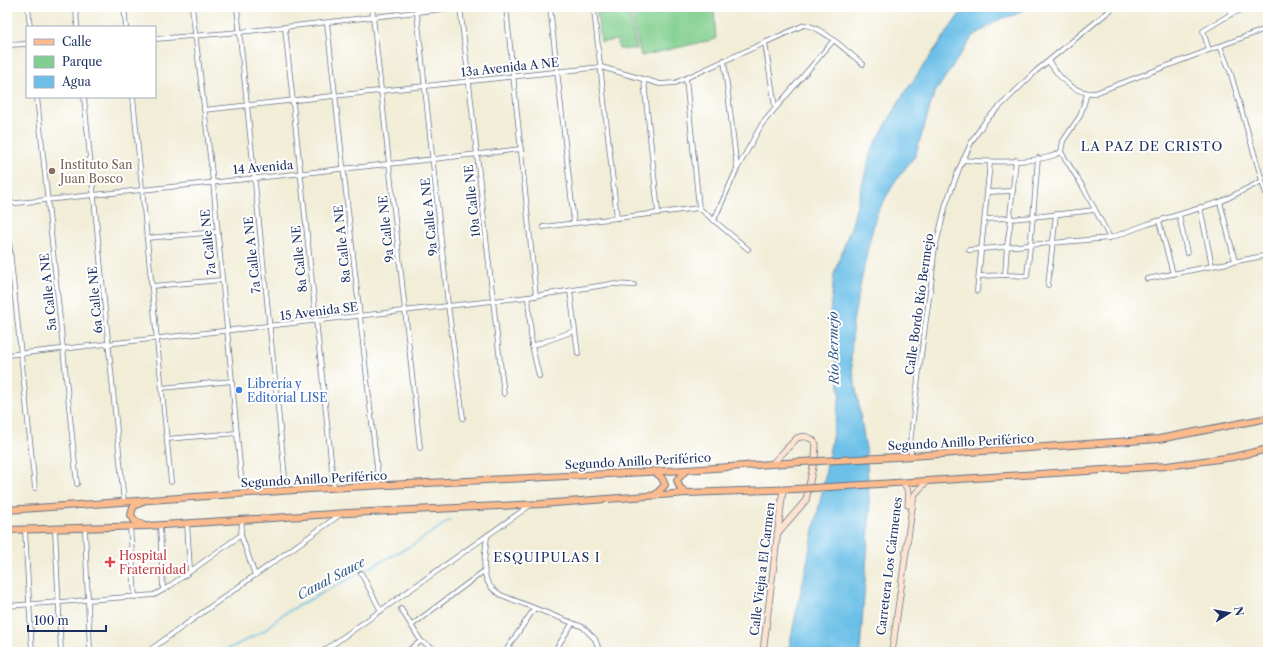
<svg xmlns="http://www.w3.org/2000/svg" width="1275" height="659" font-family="'Libre Caslon Text',serif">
<rect width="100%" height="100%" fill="#fff"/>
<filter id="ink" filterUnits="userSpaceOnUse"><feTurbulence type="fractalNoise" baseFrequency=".025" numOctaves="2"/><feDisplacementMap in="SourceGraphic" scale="8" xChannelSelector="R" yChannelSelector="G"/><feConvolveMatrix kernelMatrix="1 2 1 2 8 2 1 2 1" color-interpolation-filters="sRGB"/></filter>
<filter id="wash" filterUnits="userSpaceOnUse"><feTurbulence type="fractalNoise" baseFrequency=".012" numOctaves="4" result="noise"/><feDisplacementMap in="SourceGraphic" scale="16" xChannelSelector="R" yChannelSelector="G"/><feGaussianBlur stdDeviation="0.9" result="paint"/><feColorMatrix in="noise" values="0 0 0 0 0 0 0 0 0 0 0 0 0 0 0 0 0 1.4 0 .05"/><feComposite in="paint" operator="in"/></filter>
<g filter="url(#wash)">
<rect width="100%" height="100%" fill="#f1edd7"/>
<g fill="#81cf8e" stroke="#4e7f76">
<path d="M 596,7 L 627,7 L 637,49 L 619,49 L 617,40 L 601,42 Z"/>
<path d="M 629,7 L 714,7 L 716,39 L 641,56 Z"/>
</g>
<path fill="#6cc0e8" stroke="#4478a3" d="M 970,7 L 1027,7 L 1015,15 L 1000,19 L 972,37 L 934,94 L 915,156 L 896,180 L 877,213 L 869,243 L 853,321 L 851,359 L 866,449 L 870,513 L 860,652 L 788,652 L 822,492 L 840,395 L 830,314 L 834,274 L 852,224 L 871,151 L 903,95 L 959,15 Z"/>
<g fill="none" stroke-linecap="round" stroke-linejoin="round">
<path stroke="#6cc0e8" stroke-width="1.5" d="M 222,652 L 264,631 L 282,615 L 296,607 L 416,543 L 450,520"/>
</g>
</g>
<g filter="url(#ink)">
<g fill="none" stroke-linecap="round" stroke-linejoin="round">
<g stroke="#667288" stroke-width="5.5">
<g id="street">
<path d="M 28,7 L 30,27"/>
<path d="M 76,7 L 77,27"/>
<path d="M 124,7 L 126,27"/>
<path d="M 192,7 L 213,182 L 241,476"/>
<path d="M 237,7 L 285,477"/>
<path d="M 372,7 L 420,448"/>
<path d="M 460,7 C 476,136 488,265 504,394"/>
<path d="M 506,7 L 536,296"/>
<path d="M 550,7 L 574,223"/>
<path d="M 1229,7 L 1231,14"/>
<path d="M 594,10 L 617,218"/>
<path d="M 417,13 L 448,305 L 463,418"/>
<path d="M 327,23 L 379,486"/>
<path d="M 285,28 L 334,488"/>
<path d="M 155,39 L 240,32 L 461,7"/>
<path d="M 765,43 L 775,107"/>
<path d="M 7,45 L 27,44"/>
<path d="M 1220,46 L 1230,71 L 1268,201"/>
<path d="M 1209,50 L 1203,31 L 1231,14 L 1250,7"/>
<path d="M 724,60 L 737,169"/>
<path d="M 1049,62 C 1060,78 1073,94 1095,93 L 1268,28"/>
<path d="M 686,79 L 699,208"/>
<path d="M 644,81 L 658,212"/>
<path d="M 1087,94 L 1080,116 L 1063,141 L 1061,152 L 1083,187 L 1110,238"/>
<path d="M 37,97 L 77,484"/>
<path d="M 84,97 L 124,502"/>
<path d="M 133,97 L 171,482"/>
<path d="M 204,110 L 601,67 L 660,84 L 675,83 L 804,25 C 822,26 848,53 863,64"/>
<path d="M 1038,158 L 1033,217 L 1095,210"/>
<path d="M 963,160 C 986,162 1042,164 1061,152"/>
<path d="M 988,192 L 1013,191"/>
<path d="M 1220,202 L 1235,261"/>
<path d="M 7,204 C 178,186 350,169 521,149"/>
<path d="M 1200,207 L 1212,266"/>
<path d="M 1179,215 L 1187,253"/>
<path d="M 985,219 L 1010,218"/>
<path d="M 1011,219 L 1007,246 L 1005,275 L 1027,276 L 1033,217 L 1011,219 L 1010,216 L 1016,160"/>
<path d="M 714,220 L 737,169 L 762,124 L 833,41"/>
<path d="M 1159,221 L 1173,274"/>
<path d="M 7,222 L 35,488"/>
<path d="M 543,227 L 699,208 L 748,249"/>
<path d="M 147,238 L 217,232"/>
<path d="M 969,250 L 1110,238 L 1148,224 L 1220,202 L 1262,181"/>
<path d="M 980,276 L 1005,275"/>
<path d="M 1147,279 L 1268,255"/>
<path d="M 1048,285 L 1056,214"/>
<path d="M 152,286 L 222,280"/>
<path d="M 570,291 L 578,354"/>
<path d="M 977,291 L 990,163"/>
<path d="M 528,297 L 532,346 L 539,376"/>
<path d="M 532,346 L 574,331"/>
<path d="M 7,355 L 528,297 L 611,284 L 634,285"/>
<path d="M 162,388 L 232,381"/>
<path d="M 167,439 L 237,433"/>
<path d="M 911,456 L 910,443 L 921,355 L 932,277 L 934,253 L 946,204 L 959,169 L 972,141 L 986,120 L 1036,71 L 1114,7"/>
<path d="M 242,520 L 241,535 L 255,575"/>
<path d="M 187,523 L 190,570"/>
<path d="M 160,525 L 163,589"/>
<path d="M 130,526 L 135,597"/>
<path d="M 85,528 L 90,652"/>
<path d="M 55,529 L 61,652"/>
<path d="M 25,530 L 32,652"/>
<path d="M 487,536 C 485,559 477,582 501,595 L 583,627 L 595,639 L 598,647 L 597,652"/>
<path d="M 361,573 L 381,611"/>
<path d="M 7,606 L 154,595 L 167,588 L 241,535"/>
<path d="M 401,609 L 421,641 L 439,652"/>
<path d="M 412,625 L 484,571"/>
<path d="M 147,652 L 341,514"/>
<path d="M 322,652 L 532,504"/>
<path d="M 406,652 L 421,641"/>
<path d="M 505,652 L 534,609"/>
<path d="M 554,652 L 572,624"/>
</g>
</g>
<g stroke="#667288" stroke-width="7">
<g id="secondary">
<path d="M 772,464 L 797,438 C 804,435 812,437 816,444 L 815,457 L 806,500 L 777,534"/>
<path d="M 904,483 L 909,493 L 908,505"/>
<path d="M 763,652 L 783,490"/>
<path d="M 892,652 L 913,501 L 915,494 L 926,482"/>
</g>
</g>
<g stroke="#667288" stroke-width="8">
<g id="primary">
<path d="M 897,457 L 1159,439 L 1268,418"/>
<path d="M 686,470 L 677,480 L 680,488 L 687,493"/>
<path d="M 654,471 L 662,478 L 665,485 L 655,495"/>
<path d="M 895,483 L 1167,466 L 1233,457 L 1268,449"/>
<path d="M 142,502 L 133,507 L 131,515 L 135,521 L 143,525"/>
<path d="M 7,510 L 309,489 L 686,470 L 800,462"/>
<path d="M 7,530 L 147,526 L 348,513 L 541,504 L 687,493 L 796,489"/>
</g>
</g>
<use href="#street" stroke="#fff" stroke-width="4"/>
<use href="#secondary" stroke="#fde4d1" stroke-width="5.5"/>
<use href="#primary" stroke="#fbbb8d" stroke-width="6"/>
<g stroke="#667288" stroke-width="8" stroke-linecap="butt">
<g id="primary-bridge">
<path d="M 800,462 L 897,457"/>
<path d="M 796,489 L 895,483"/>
</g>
</g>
<use href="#primary-bridge" stroke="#fbbb8d" stroke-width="6"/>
</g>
</g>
<circle fill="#8d6e63" stroke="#fff" stroke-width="1.5" cx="52" cy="171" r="4"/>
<circle fill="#3f7fe0" stroke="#fff" stroke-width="1.5" cx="239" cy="390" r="4"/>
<path fill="#e0444e" stroke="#fff" stroke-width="1.5" d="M108 556h4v4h4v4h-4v4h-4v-4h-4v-4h4z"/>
<g text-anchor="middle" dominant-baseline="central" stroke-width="4" stroke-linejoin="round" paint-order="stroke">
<g font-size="12" fill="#1b2f5e" stroke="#fff">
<text transform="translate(510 67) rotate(-6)">13a Avenida A NE</text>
<text transform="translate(263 167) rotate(-5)">14 Avenida</text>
<text transform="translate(472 201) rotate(-96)">10a Calle NE</text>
<text transform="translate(429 217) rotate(-96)">9a Calle A NE</text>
<text transform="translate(386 229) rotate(-96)">9a Calle NE</text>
<text transform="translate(208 242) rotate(-96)">7a Calle NE</text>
<text transform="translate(342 244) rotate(-96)">8a Calle A NE</text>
<text transform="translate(252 255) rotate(-96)">7a Calle A NE</text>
<text transform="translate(299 259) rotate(-96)">8a Calle NE</text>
<text transform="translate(48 292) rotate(-96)">5a Calle A NE</text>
<text transform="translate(95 300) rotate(-95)">6a Calle NE</text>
<text transform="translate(919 304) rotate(-82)">Calle Bordo Río Bermejo</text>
<text transform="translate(319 311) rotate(-7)">15 Avenida SE</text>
<text transform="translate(961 442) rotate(-3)">Segundo Anillo Periférico</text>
<text transform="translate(638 461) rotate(-3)">Segundo Anillo Periférico</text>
<text transform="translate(314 479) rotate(-3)">Segundo Anillo Periférico</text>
<text transform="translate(889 566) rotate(-83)">Carretera Los Cármenes</text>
<text transform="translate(762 569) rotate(-83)">Calle Vieja a El Carmen</text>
</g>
<g font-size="12" fill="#785e54" stroke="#fff" text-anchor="start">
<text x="60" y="164">Instituto San<tspan x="60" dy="14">Juan Bosco</tspan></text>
</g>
<g font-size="12" fill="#366cbe" stroke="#fff" text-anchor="start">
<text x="247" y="383">Librería y<tspan x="247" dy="14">Editorial LISE</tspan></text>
</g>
<g font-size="12" fill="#be3a42" stroke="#fff" text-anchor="start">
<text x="119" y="555">Hospital<tspan x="119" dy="14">Fraternidad</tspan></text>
</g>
<g font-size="13" letter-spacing="1" fill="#1b2f5e" stroke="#fff">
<text x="1152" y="146">LA PAZ DE CRISTO</text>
<text x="547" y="557">ESQUIPULAS I</text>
</g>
<g font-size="13" font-style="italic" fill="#335a87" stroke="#fff">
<text transform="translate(833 348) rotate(-91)">Río Bermejo</text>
<text transform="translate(331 578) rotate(-28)">Canal Sauce</text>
</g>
</g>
<rect width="1275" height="659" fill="none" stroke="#fff" stroke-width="24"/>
<rect x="26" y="26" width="130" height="72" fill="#ffffff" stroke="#a4acbf"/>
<rect x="34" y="39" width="20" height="6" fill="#fbbb8d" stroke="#a4acbf"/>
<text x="62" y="46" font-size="12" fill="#1b2f5e">Calle</text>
<rect x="34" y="56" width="20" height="12" fill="#81cf8e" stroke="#a4acbf"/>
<text x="62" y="66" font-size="12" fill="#1b2f5e">Parque</text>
<rect x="34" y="76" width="20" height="12" fill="#6cc0e8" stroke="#a4acbf"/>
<text x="62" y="86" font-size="12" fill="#1b2f5e">Agua</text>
<g transform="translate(1229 613) rotate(79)" stroke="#ffffff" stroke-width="3" paint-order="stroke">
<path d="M0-3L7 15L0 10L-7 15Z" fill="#1b2f5e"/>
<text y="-6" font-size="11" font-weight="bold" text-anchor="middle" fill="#1b2f5e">N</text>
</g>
<path d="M28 625v6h78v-6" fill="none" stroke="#1b2f5e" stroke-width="2"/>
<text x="34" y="625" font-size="12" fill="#1b2f5e" stroke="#ffffff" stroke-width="3" paint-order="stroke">100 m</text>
</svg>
